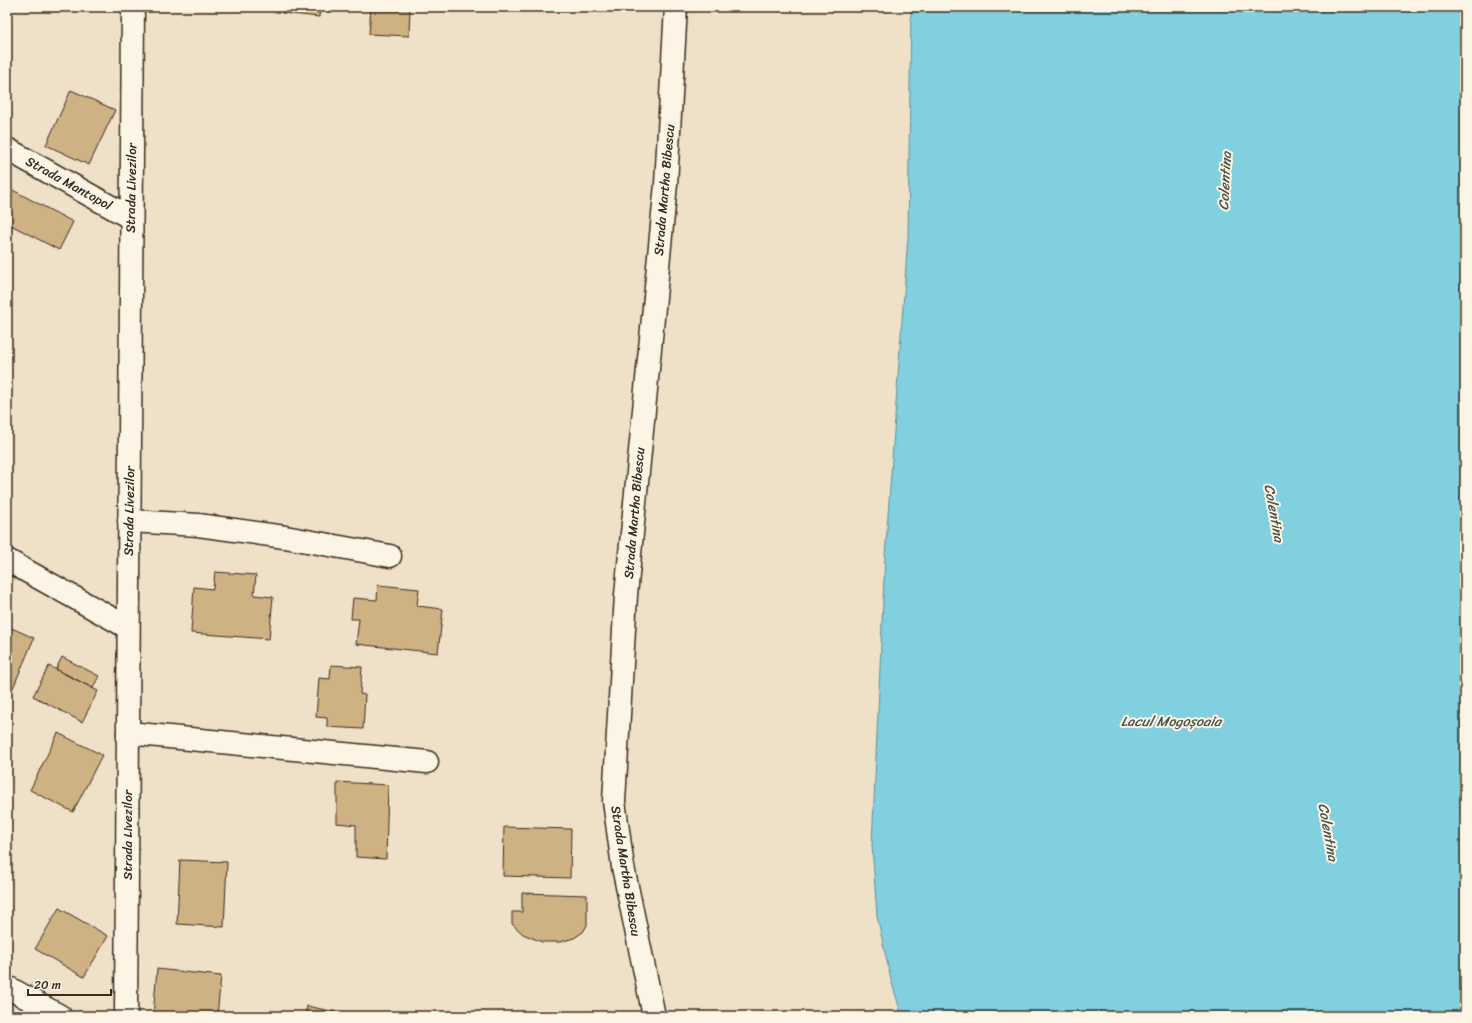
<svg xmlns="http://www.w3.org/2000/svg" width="1472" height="1023" font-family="Sriracha,sans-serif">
<rect width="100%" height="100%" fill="#eee1c8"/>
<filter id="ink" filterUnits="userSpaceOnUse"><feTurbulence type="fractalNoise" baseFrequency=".025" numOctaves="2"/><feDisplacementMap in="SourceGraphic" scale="8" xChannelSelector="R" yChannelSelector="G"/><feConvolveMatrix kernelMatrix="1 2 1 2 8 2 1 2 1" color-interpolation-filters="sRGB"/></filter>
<g filter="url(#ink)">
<path fill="#81d0df" stroke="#658e92" d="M 911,7 L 1465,7 L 1465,1016 L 902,1016 L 891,980 L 877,916 L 872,845 L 885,557 L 908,237 Z"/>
<g fill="#ceb283" stroke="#3b2a1e">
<path d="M 282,7 L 320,7 L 319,17 L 282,13 Z"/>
<path d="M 371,7 L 410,7 L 409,36 L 369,34 Z"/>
<path d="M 71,90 L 115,110 L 89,165 L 46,145 Z"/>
<path d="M 7,187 L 73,222 L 59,250 L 7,223 Z"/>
<path d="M 215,572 L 256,575 L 254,595 L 273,597 L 269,639 L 191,633 L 194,587 L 213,589 Z"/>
<path d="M 378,585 L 419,589 L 417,606 L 443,609 L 438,653 L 356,644 L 359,619 L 351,619 L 353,598 L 377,600 Z"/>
<path d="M 7,626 L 34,638 L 13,688 L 7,686 Z"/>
<path d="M 62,657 L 99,676 L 93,688 L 56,669 Z"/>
<path d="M 331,665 L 362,667 L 360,694 L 365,695 L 363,729 L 327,727 L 327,718 L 316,717 L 319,678 L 330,679 Z"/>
<path d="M 49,666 L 98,691 L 82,722 L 33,696 Z"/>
<path d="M 58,733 L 102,755 L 73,812 L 30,790 Z"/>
<path d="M 337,782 L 388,785 L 386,859 L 356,857 L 356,825 L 337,823 Z"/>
<path d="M 504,827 L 571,829 L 570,878 L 503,876 Z"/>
<path d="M 180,860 L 227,862 L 224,927 L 177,924 Z"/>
<path d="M 522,893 L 587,895 L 587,925 L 583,932 L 574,938 L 560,942 L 542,942 L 523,934 L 512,924 L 512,912 L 522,912 Z"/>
<path d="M 59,908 L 108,936 L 84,977 L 35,949 Z"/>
<path d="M 157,969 L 221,976 L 217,1016 L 153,1016 Z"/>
<path d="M 307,1006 L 354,1016 L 305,1016 Z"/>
</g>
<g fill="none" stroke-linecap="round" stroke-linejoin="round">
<g stroke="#3b2a1e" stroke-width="25">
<g id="minor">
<path d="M 7,149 L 131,218"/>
<path d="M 129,521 L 198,525 L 285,537 L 390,556"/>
<path d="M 7,560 L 127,627"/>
<path d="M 128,733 L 427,762"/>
<path d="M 7,987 L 60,1016"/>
<path d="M 126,1016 L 133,7"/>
<path d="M 654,1016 L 623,867 L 614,801 L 626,595 L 666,184 L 676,7"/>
</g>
</g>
<use href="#minor" stroke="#fcf5e5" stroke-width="22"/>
</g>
</g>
<g text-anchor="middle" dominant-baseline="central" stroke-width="4" stroke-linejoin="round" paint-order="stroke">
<g font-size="13" fill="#3b2a1e" stroke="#fcf5e5">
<text transform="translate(69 183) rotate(29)">Strada Mantopol</text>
<text transform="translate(131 188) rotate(-89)">Strada Livezilor</text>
<text transform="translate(664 190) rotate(-85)">Strada Martha Bibescu</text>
<text transform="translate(129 511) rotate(-89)">Strada Livezilor</text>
<text transform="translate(634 513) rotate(-85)">Strada Martha Bibescu</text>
<text transform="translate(127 835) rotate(-90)">Strada Livezilor</text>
<text transform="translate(626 871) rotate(81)">Strada Martha Bibescu</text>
</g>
<g font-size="14" font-style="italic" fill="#4c544e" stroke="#fcf5e5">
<text transform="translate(1225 181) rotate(-87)">Colentina</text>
<text transform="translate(1274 513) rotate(80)">Colentina</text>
<text x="1171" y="721">Lacul Mogoșoaia</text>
<text transform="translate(1328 832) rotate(80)">Colentina</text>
</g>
</g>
<rect width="1472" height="1023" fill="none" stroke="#fcf5e5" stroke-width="24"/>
<rect x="12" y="12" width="1448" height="999" fill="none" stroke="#3b2a1e" stroke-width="1.5" filter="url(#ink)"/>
<path d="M28 989v6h83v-6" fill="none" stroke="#3b2a1e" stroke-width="2"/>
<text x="34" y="989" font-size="12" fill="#3b2a1e" stroke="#fcf5e5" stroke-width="3" paint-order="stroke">20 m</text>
</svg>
